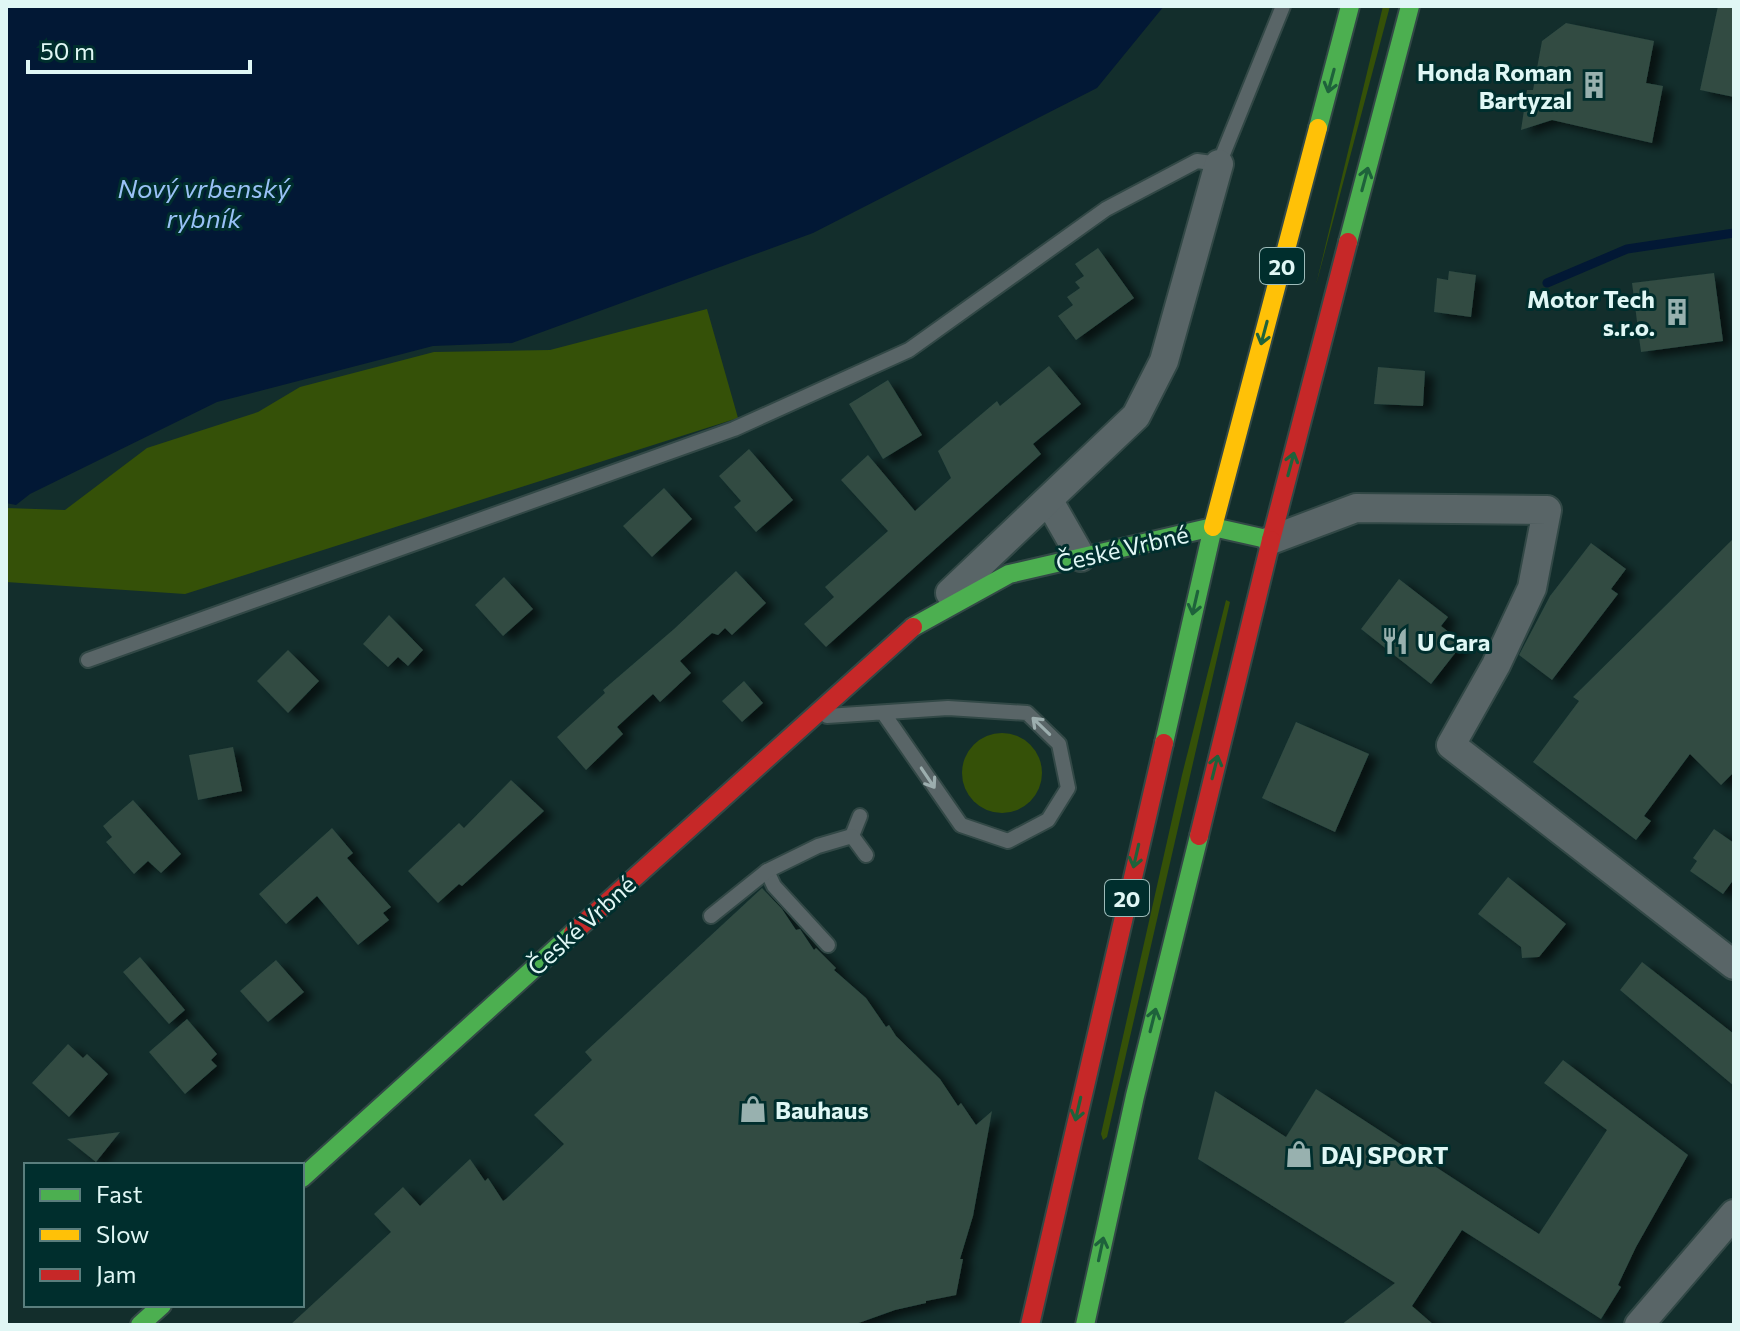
<svg xmlns="http://www.w3.org/2000/svg" width="1740" height="1331" font-family="Commissioner,sans-serif">
<defs>
<filter id="shadow"><feDropShadow dx="9" dy="5" stdDeviation="4" flood-color="#0009"/></filter>
</defs>
<rect width="100%" height="100%" fill="#132e2c"/>
<g fill="#355108">
<path d="M 1383,6 L 1390,6 L 1316,285 Z"/>
<path d="M 707,309 L 738,418 L 185,594 L 6,582 L 6,508 L 65,510 L 147,448 L 258,412 L 300,387 L 434,352 L 550,350 Z"/>
<path d="M 1226,600 L 1230,602 L 1107,1137 L 1103,1140 L 1101,1134 L 1182,775 Z"/>
<circle cx="1002" cy="773" r="40"/>
</g>
<path fill="#021835" d="M 6,6 L 1164,6 L 1097,88 L 813,233 L 512,343 L 433,346 L 217,402 L 30,494 L 16,505 L 6,503 Z"/>
<g fill="none" stroke-linecap="round" stroke-linejoin="round">
<path stroke="#021835" stroke-width="9" d="M 1547,283 L 1627,249 L 1734,233"/>
</g>
<g fill="#304b43" filter="url(#shadow)">
<path d="M 1718,6 L 1734,6 L 1734,97 L 1700,90 Z"/>
<path d="M 1566,23 L 1654,41 L 1646,83 L 1663,86 L 1652,143 L 1552,120 L 1521,130 L 1527,90 L 1533,90 L 1542,41 Z"/>
<path d="M 1098,248 L 1134,298 L 1076,340 L 1058,316 L 1073,305 L 1067,297 L 1080,288 L 1075,282 L 1084,276 L 1075,264 Z"/>
<path d="M 1449,271 L 1476,275 L 1471,317 L 1434,312 L 1437,278 L 1448,280 Z"/>
<path d="M 1714,273 L 1723,341 L 1641,352 L 1632,283 Z"/>
<path d="M 1049,366 L 1081,404 L 1033,444 L 1041,454 L 826,647 L 804,624 L 834,597 L 825,587 L 888,531 L 841,480 L 868,455 L 915,511 L 951,478 L 938,451 L 997,401 L 1000,406 Z"/>
<path d="M 1378,367 L 1425,371 L 1423,406 L 1374,404 Z"/>
<path d="M 888,380 L 922,435 L 883,459 L 849,404 Z"/>
<path d="M 749,449 L 793,500 L 756,532 L 734,507 L 741,501 L 719,476 Z"/>
<path d="M 664,488 L 692,519 L 652,557 L 623,526 Z"/>
<path d="M 1734,538 L 1734,772 L 1721,785 L 1690,754 L 1644,816 L 1651,821 L 1636,840 L 1533,762 L 1579,701 L 1573,697 Z"/>
<path d="M 1591,543 L 1626,569 L 1611,589 L 1618,594 L 1552,680 L 1519,655 L 1550,596 Z"/>
<path d="M 736,571 L 766,603 L 732,635 L 725,628 L 718,635 L 712,633 L 680,661 L 691,673 L 660,702 L 653,694 L 617,727 L 623,734 L 586,770 L 557,737 L 605,693 L 603,690 L 674,629 Z"/>
<path d="M 504,577 L 533,609 L 503,636 L 475,605 Z"/>
<path d="M 1399,579 L 1448,617 L 1441,626 L 1463,643 L 1431,684 L 1361,629 Z"/>
<path d="M 389,615 L 423,650 L 408,666 L 398,657 L 388,667 L 363,644 Z"/>
<path d="M 288,650 L 319,681 L 288,713 L 257,681 Z"/>
<path d="M 744,681 L 763,703 L 742,722 L 722,701 Z"/>
<path d="M 1296,722 L 1369,754 L 1335,832 L 1262,798 Z"/>
<path d="M 233,747 L 242,791 L 198,800 L 189,755 Z"/>
<path d="M 511,780 L 544,811 L 462,886 L 459,884 L 438,903 L 408,871 L 459,823 L 464,828 Z"/>
<path d="M 133,800 L 181,854 L 161,873 L 148,861 L 134,874 L 106,842 L 112,837 L 103,826 Z"/>
<path d="M 332,828 L 353,853 L 347,858 L 391,907 L 383,913 L 389,920 L 358,945 L 317,896 L 286,924 L 259,894 Z"/>
<path d="M 1714,829 L 1734,843 L 1734,879 L 1723,894 L 1690,871 L 1697,861 L 1693,858 Z"/>
<path d="M 1508,877 L 1566,924 L 1539,957 L 1522,958 L 1521,947 L 1478,914 Z"/>
<path d="M 762,888 L 782,909 L 796,930 L 800,929 L 814,950 L 816,948 L 836,968 L 834,970 L 866,998 L 886,1027 L 889,1025 L 896,1036 L 940,1079 L 958,1106 L 961,1103 L 976,1125 L 992,1111 L 973,1216 L 960,1259 L 963,1259 L 956,1295 L 926,1301 L 926,1303 L 895,1310 L 853,1325 L 290,1325 L 391,1232 L 374,1214 L 403,1187 L 420,1206 L 470,1159 L 485,1181 L 488,1178 L 503,1201 L 506,1199 L 564,1144 L 534,1115 L 592,1060 L 585,1052 Z"/>
<path d="M 140,957 L 185,1010 L 169,1024 L 123,972 Z"/>
<path d="M 276,960 L 304,992 L 268,1022 L 240,991 Z"/>
<path d="M 1642,962 L 1734,1034 L 1734,1086 L 1620,990 Z"/>
<path d="M 187,1019 L 217,1054 L 211,1060 L 217,1066 L 185,1094 L 149,1052 Z"/>
<path d="M 68,1044 L 83,1058 L 87,1054 L 108,1074 L 69,1117 L 32,1083 Z"/>
<path d="M 1563,1060 L 1688,1155 L 1636,1247 L 1618,1285 L 1621,1287 L 1601,1319 L 1462,1230 L 1412,1306 L 1434,1325 L 1341,1325 L 1395,1283 L 1198,1159 L 1215,1091 L 1286,1137 L 1316,1089 L 1539,1234 L 1607,1130 L 1544,1083 Z"/>
<path d="M 120,1132 L 96,1162 L 67,1139 Z"/>
</g>
<g fill="none" stroke-linecap="round" stroke-linejoin="round">
<g stroke="#324846" stroke-width="18">
<g id="lane">
<path d="M 88,660 L 734,429 L 909,350 L 1106,209 L 1197,161 L 1219,164 L 1283,6"/>
<path d="M 827,716 L 948,708 L 1027,713 L 1059,744 L 1068,788 L 1048,820 L 1008,841 L 961,825 L 884,714"/>
<path d="M 852,836 L 860,816"/>
<path d="M 767,871 L 774,886 L 828,945"/>
<path d="M 711,916 L 767,871 L 818,846 L 852,836 L 866,855"/>
</g>
</g>
<g stroke="#324846" stroke-width="32">
<g id="street">
<path d="M 1049,501 L 1081,557"/>
<path d="M 1271,540 L 1356,508 L 1547,510 L 1532,588 L 1496,665 L 1451,745 L 1734,965"/>
<path d="M 950,593 L 1136,416 L 1164,361 L 1219,164"/>
<path d="M 1639,1325 L 1734,1214"/>
</g>
</g>
<g stroke="#324846" stroke-width="22">
<g id="fast">
<path d="M 1318,128 L 1350,6"/>
<path d="M 1348,242 L 1410,6"/>
<path d="M 913,627 L 1009,574 L 1213,527 L 1271,540"/>
<path d="M 1164,743 L 1213,527"/>
<path d="M 302,1178 L 573,933"/>
<path d="M 140,1325 L 162,1305"/>
<path d="M 1085,1325 L 1135,1096 L 1199,836"/>
</g>
</g>
<g stroke="#324846" stroke-width="22">
<path id="slow" d="M 1213,527 L 1318,128"/>
</g>
<g stroke="#324846" stroke-width="22">
<g id="jam">
<path d="M 1271,540 L 1348,242"/>
<path d="M 1199,836 L 1271,540"/>
<path d="M 573,933 L 913,627"/>
<path d="M 1030,1325 L 1164,743"/>
</g>
</g>
<use href="#lane" stroke="#596567" stroke-width="14"/>
<use href="#street" stroke="#596567" stroke-width="28"/>
<use href="#fast" stroke="#4caf50" stroke-width="18"/>
<use href="#slow" stroke="#ffc107" stroke-width="18"/>
<use href="#jam" stroke="#c62828" stroke-width="18"/>
</g>
<defs><path id="oneway-shaft" d="M-6 0H5M1.5-3L5.5 0L1.5 3" fill="none" stroke-width="1.6" stroke-linecap="round" stroke-linejoin="round" transform="scale(2)"/></defs>
<g stroke="#1e623b">
<use href="#oneway-shaft" transform="translate(1331 81) rotate(105)"/>
<use href="#oneway-shaft" transform="translate(1365 179) rotate(-75)"/>
<use href="#oneway-shaft" transform="translate(1264 333) rotate(105)"/>
<use href="#oneway-shaft" transform="translate(1291 464) rotate(-75)"/>
<use href="#oneway-shaft" transform="translate(1195 603) rotate(103)"/>
<use href="#oneway-shaft" transform="translate(1215 767) rotate(-76)"/>
<use href="#oneway-shaft" transform="translate(1136 856) rotate(103)"/>
<use href="#oneway-shaft" transform="translate(1153 1020) rotate(-76)"/>
<use href="#oneway-shaft" transform="translate(1078 1109) rotate(103)"/>
<use href="#oneway-shaft" transform="translate(1101 1249) rotate(-78)"/>
</g>
<g stroke="#9caeae">
<use href="#oneway-shaft" transform="translate(1041 726) rotate(-136)"/>
<use href="#oneway-shaft" transform="translate(928 778) rotate(56)"/>
</g>
<defs>
<g id="building-bare" transform="scale(2.16)"><path d="M-4-6H4V6H1V3H-1V6H-4ZM-2.5-4.3h1.7v1.8h-1.7ZM.8-4.3h1.7v1.8H.8ZM-2.5-1h1.7V.8h-1.7ZM.8-1h1.7V.8H.8Z" fill="#98b1af" stroke="#002e2d" stroke-width="2.5" paint-order="stroke"/></g>
<g id="restaurant-bare" transform="scale(2.16)"><path d="M-5-6h1v4h1v-4h1v4h1v-4h1v5L-1.5 .5V6h-2V.5L-5-1ZM5-6V6H3V1.5H1.5Q1.5-4 5-6Z" fill="#98b1af" stroke="#002e2d" stroke-width="2.5" paint-order="stroke"/></g>
<g id="shop-bare" transform="scale(2.16)"><path d="M-5-2.5h2.3a2.7 3.5 0 0 1 5.4 0H5L5.5 6h-11ZM-1.5-2.5h3a1.5 2.3 0 0 0-3 0Z" fill="#98b1af" stroke="#002e2d" stroke-width="2.5" paint-order="stroke"/></g>
</defs>
<g fill-rule="evenodd">
<use href="#building-bare" x="1594" y="85"/>
<use href="#building-bare" x="1677" y="312"/>
<use href="#restaurant-bare" x="1395" y="641"/>
<use href="#shop-bare" x="753" y="1109"/>
<use href="#shop-bare" x="1299" y="1154"/>
</g>
<g text-anchor="middle" dominant-baseline="central" stroke-width="6" stroke-linejoin="round" paint-order="stroke">
<g fill="#002e2d" stroke="#9dbbb9" stroke-width="2">
<rect x="1260" y="248" width="44" height="36" rx="6"/>
<rect x="1105" y="880" width="44" height="36" rx="6"/>
</g>
<g font-size="22" font-weight="bold" fill="#e0f7f5">
<text x="1282" y="266">20</text>
<text x="1127" y="898">20</text>
</g>
<g font-size="24" font-weight="bold" fill="#e0f7f5" stroke="#002e2d" text-anchor="start">
<text x="1572" y="71" text-anchor="end">Honda Roman<tspan x="1572" dy="28">Bartyzal</tspan></text>
<text x="1655" y="298" text-anchor="end">Motor Tech<tspan x="1655" dy="28">s.r.o.</tspan></text>
<text x="1417" y="641">U Cara</text>
<text x="775" y="1109">Bauhaus</text>
<text x="1321" y="1154">DAJ SPORT</text>
</g>
<g font-size="24" fill="#e0f7f5" stroke="#002e2d">
<text transform="translate(1122 548) rotate(-13)">České Vrbné</text>
<text transform="translate(581 925) rotate(-42)">České Vrbné</text>
</g>
<g font-size="26" font-style="italic" fill="#99c1f6" stroke="#002e2d">
<text x="204" y="187">Nový vrbenský<tspan x="204" dy="30">rybník</tspan></text>
</g>
</g>
<rect width="1740" height="1331" fill="none" stroke="#e0f7f5" stroke-width="16"/>
<rect x="24" y="1163" width="280" height="144" fill="#002e2d" stroke="#5a7e7d" stroke-width="2"/>
<rect x="40" y="1189" width="40" height="12" fill="#4caf50" stroke="#5a7e7d" stroke-width="2"/>
<text x="96" y="1203" font-size="24" fill="#e0f7f5">Fast</text>
<rect x="40" y="1229" width="40" height="12" fill="#ffc107" stroke="#5a7e7d" stroke-width="2"/>
<text x="96" y="1243" font-size="24" fill="#e0f7f5">Slow</text>
<rect x="40" y="1269" width="40" height="12" fill="#c62828" stroke="#5a7e7d" stroke-width="2"/>
<text x="96" y="1283" font-size="24" fill="#e0f7f5">Jam</text>
<path d="M28 60v12h222v-12" fill="none" stroke="#e0f7f5" stroke-width="4"/>
<text x="40" y="60" font-size="24" fill="#e0f7f5" stroke="#002e2d" stroke-width="6" paint-order="stroke">50 m</text>
</svg>
